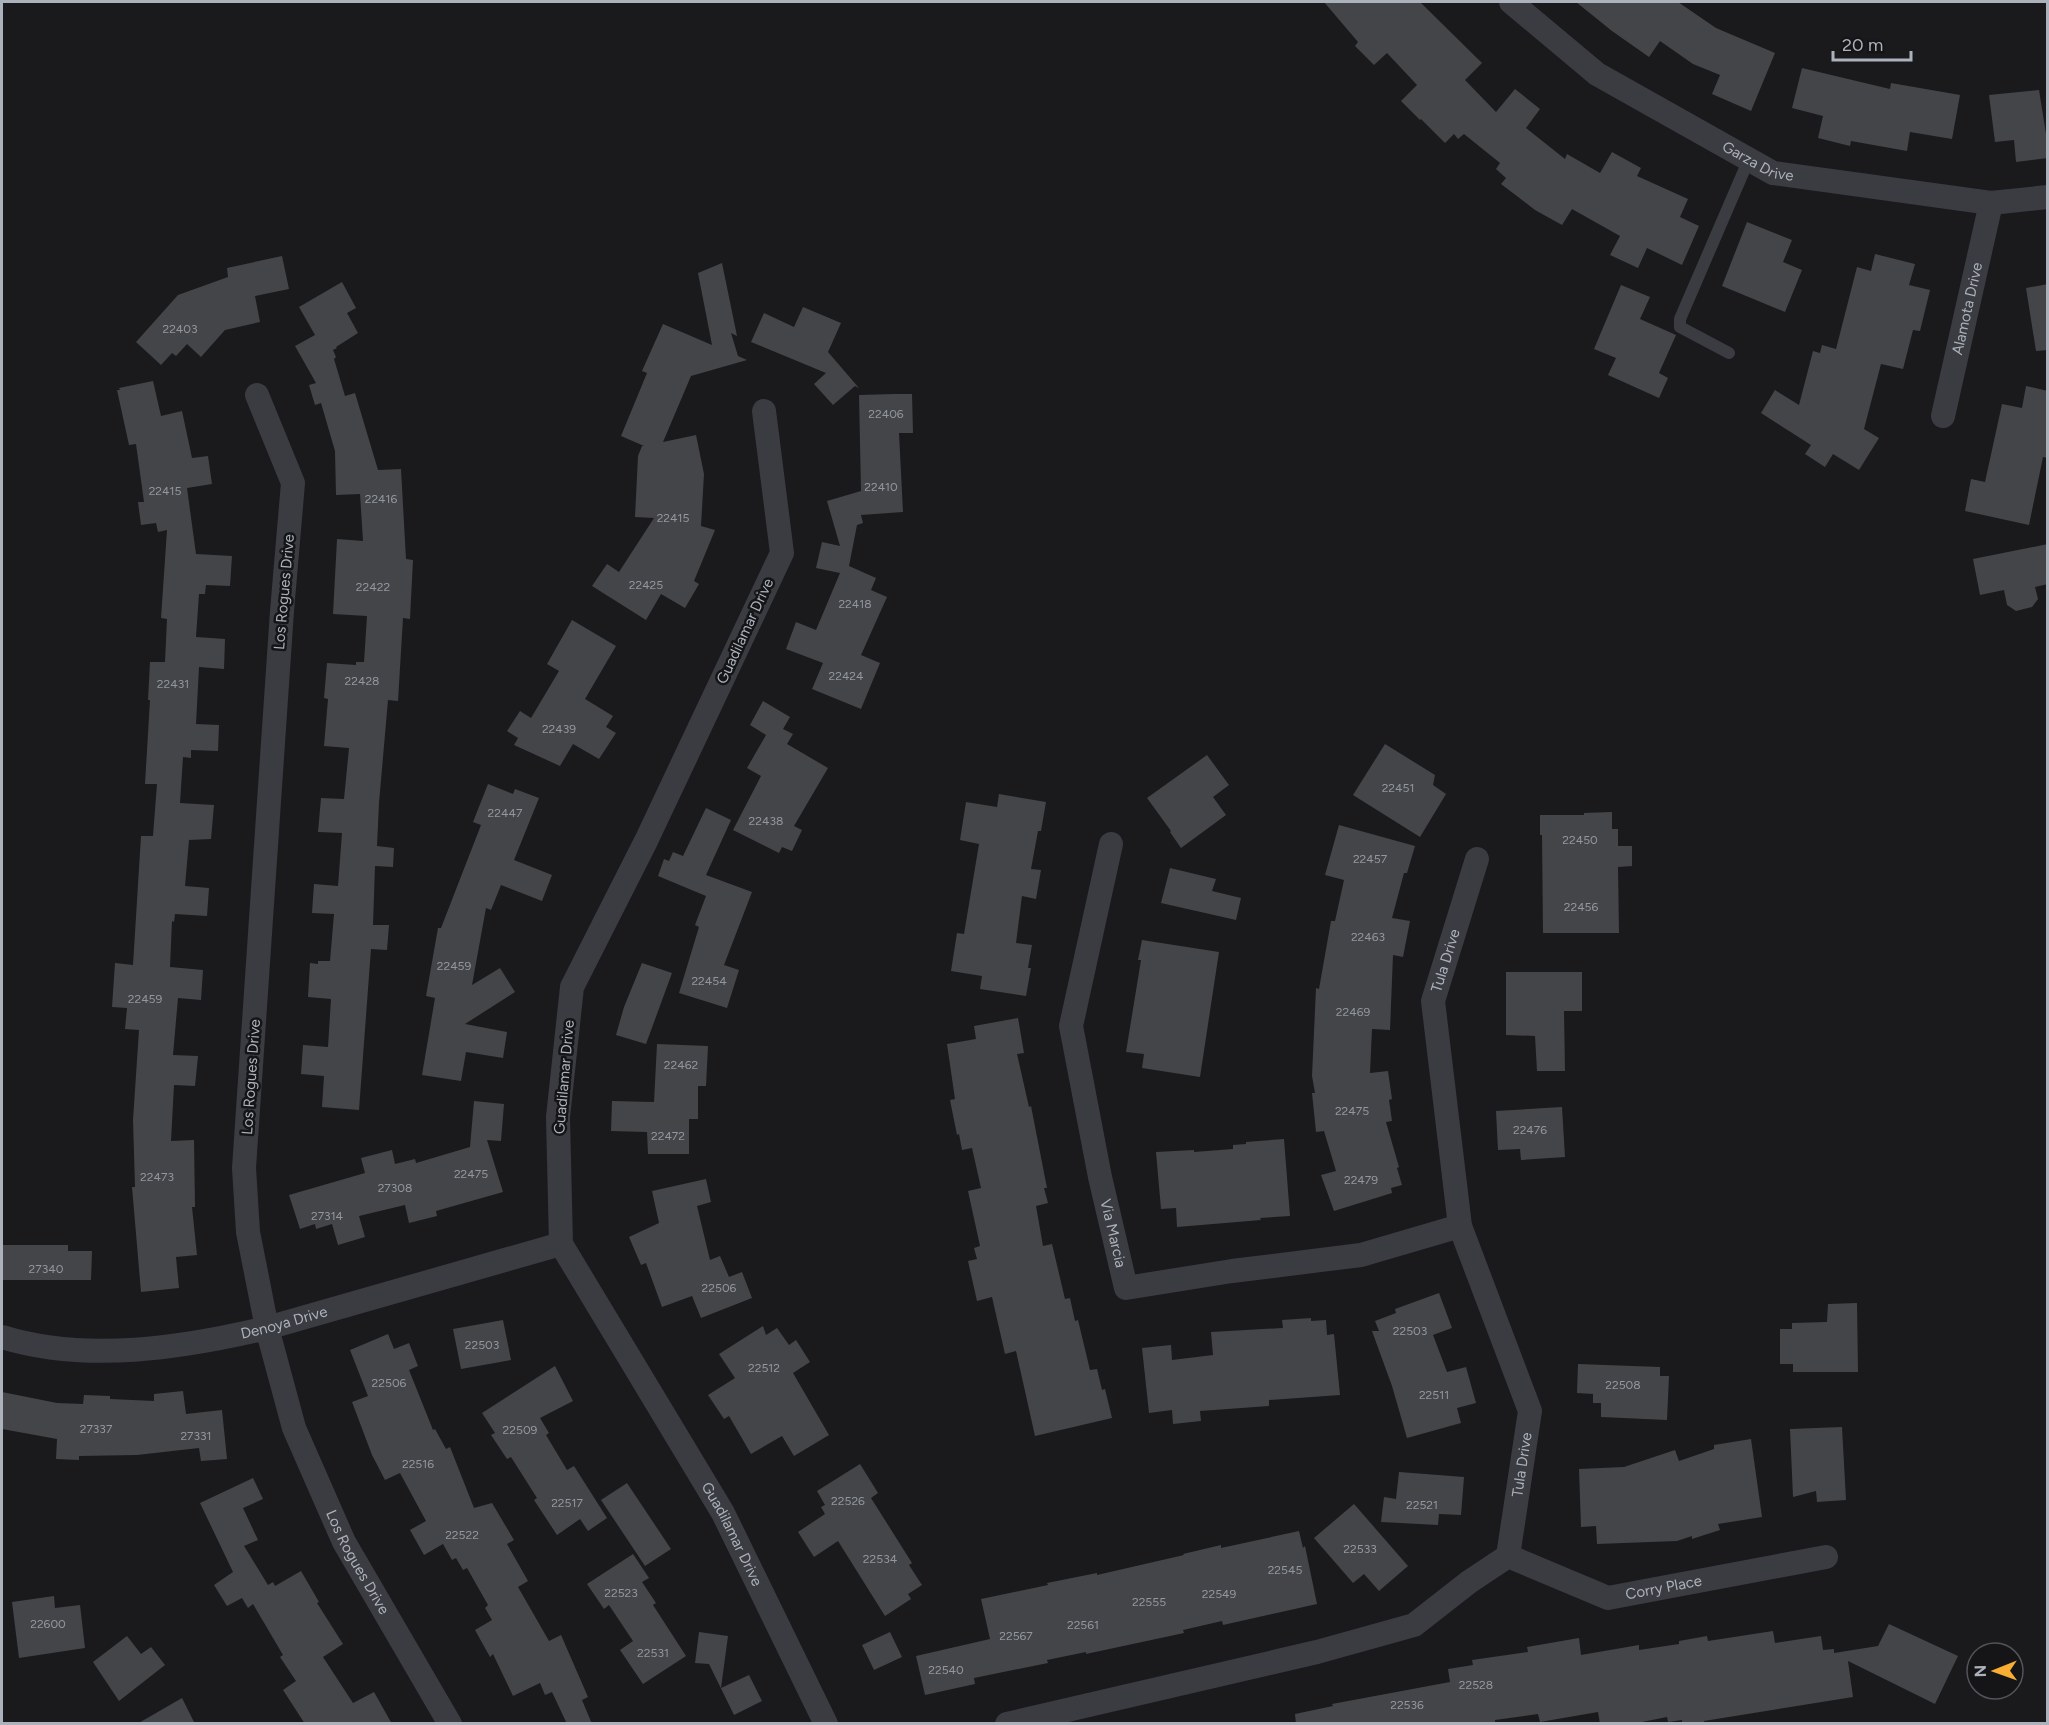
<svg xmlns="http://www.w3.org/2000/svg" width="2049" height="1725" font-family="Figtree,sans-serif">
<rect width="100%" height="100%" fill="#1a1a1c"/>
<g fill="#444549">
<path d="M 1324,2 L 1420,2 L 1482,63 L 1465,80 L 1496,112 L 1515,89 L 1540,109 L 1526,128 L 1565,159 L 1567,154 L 1600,173 L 1612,152 L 1641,168 L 1637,176 L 1688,199 L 1680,217 L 1699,226 L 1682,265 L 1647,248 L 1638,268 L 1610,255 L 1620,236 L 1572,209 L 1562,225 L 1535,210 L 1501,184 L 1506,178 L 1496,169 L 1500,163 L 1464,134 L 1458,139 L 1454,134 L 1445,143 L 1421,119 L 1420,120 L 1401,101 L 1417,85 L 1387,53 L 1374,65 L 1355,46 L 1358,42 Z"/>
<path d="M 1576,2 L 1678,2 L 1716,28 L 1775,53 L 1751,111 L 1712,94 L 1720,75 L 1693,64 L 1660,41 L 1649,57 L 1612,31 Z"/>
<path d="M 1802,68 L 1890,89 L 1891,83 L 1960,95 L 1952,139 L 1910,132 L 1907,151 L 1851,141 L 1850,146 L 1818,138 L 1823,116 L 1792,108 Z"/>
<path d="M 2039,90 L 2046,134 L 2048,158 L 2016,162 L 2014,140 L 1995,142 L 1989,95 Z"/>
<path d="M 1747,222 L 1792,240 L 1783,262 L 1802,270 L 1785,312 L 1722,286 Z"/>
<path d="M 1875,254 L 1915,264 L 1909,285 L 1930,290 L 1920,331 L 1913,330 L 1903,369 L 1881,364 L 1864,429 L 1879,438 L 1859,470 L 1833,454 L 1825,467 L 1805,454 L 1811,445 L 1761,413 L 1775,390 L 1799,405 L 1813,351 L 1820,353 L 1822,345 L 1836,349 L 1857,267 L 1871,271 Z"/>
<path d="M 282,256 L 289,289 L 255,296 L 260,322 L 225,330 L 201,357 L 187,344 L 176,356 L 172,353 L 161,365 L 136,342 L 178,295 L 228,277 L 227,268 Z"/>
<path d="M 722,263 L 737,336 L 731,333 L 738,356 L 747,360 L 691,376 L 663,442 L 696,435 L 704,474 L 701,526 L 715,530 L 694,581 L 699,584 L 685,608 L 661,594 L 646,620 L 592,586 L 607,564 L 619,572 L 654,518 L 635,517 L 638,456 L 642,446 L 644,446 L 621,436 L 647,373 L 642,371 L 663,324 L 712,345 L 698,273 Z"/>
<path d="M 342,282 L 356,308 L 347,313 L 358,333 L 336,347 L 337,348 L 333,350 L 336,357 L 334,359 L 345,396 L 355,393 L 378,470 L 401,469 L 406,559 L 413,560 L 410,619 L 403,618 L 398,701 L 388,700 L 379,803 L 377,846 L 394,848 L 393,867 L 375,866 L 373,925 L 389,925 L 387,950 L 371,949 L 359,1110 L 322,1107 L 324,1076 L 301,1074 L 303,1045 L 328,1047 L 331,999 L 308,997 L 310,963 L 318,964 L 318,961 L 330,961 L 334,914 L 312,913 L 314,884 L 338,886 L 342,833 L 318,832 L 321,798 L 344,799 L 349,748 L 324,746 L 328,699 L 324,698 L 327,663 L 356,665 L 356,662 L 364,662 L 367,616 L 333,614 L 337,539 L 363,541 L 360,494 L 336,495 L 335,451 L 321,403 L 315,405 L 309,385 L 316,383 L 295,346 L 315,335 L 299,307 Z"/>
<path d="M 2048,284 L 2048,350 L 2036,351 L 2026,288 Z"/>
<path d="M 1621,285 L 1650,297 L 1640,319 L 1676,335 L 1659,373 L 1668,378 L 1659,398 L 1608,375 L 1616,358 L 1594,349 Z"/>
<path d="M 803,307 L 841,323 L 828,352 L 859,388 L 855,386 L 833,405 L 814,384 L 826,373 L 751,342 L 764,313 L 794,327 Z"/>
<path d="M 153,381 L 161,416 L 182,411 L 192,458 L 208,456 L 212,484 L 187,488 L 196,554 L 232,556 L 230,586 L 206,585 L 205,594 L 199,594 L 196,637 L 225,639 L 224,669 L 199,667 L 196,724 L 219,725 L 218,751 L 191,750 L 191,758 L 183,757 L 180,803 L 214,805 L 211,839 L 189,840 L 185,886 L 209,888 L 207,916 L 175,914 L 174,922 L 172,921 L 170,967 L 203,970 L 201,1000 L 178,998 L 173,1055 L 198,1056 L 195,1086 L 174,1085 L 171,1141 L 194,1140 L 195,1207 L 192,1207 L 197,1255 L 176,1257 L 179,1288 L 141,1292 L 132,1187 L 135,1187 L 133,1120 L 139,1030 L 125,1029 L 127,1008 L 112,1007 L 115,963 L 133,965 L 141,836 L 153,836 L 157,784 L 145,784 L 150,700 L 148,700 L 150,662 L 165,662 L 167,619 L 161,618 L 167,530 L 158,532 L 156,523 L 141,525 L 138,502 L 144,502 L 136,444 L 129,445 L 117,390 L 120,390 L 119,388 Z"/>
<path d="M 2026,386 L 2048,391 L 2048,458 L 2043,457 L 2029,525 L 1965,511 L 1971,479 L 1985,482 L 2002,404 L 2022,408 Z"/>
<path d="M 894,394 L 912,394 L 913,433 L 899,433 L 903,512 L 861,515 L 863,523 L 857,525 L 849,566 L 876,578 L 871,590 L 887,597 L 861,655 L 880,663 L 861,709 L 812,689 L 823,663 L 786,649 L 796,622 L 816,630 L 840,573 L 816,568 L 822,542 L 840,546 L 827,501 L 861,491 L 859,395 Z"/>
<path d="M 2048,544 L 2048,584 L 2035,587 L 2038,599 L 2032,607 L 2016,611 L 2007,605 L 2004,590 L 1980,595 L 1973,559 Z"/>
<path d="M 572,620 L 616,646 L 585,699 L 613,716 L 606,727 L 616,733 L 599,759 L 573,744 L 560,766 L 514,745 L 518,738 L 507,731 L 520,711 L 531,718 L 559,671 L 547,664 Z"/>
<path d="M 763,701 L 790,717 L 783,729 L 793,734 L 787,744 L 828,768 L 794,826 L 802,830 L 792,851 L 782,847 L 779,853 L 733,830 L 761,776 L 747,768 L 766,735 L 750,725 Z"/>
<path d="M 1385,744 L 1435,775 L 1433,785 L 1446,794 L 1420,837 L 1353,795 Z"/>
<path d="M 1207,755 L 1229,785 L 1213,797 L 1226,815 L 1181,848 L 1170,832 L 1171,831 L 1147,798 Z"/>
<path d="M 488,784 L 513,794 L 515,789 L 539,798 L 514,860 L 552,875 L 542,901 L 501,885 L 491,910 L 486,908 L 472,985 L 500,968 L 515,992 L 465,1024 L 507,1032 L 503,1058 L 466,1052 L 461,1081 L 422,1075 L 435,998 L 426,996 L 438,928 L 441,928 L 481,825 L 473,822 Z"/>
<path d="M 999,794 L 1046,802 L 1041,831 L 1038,831 L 1031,869 L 1041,870 L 1036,899 L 1022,896 L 1016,943 L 1032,945 L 1028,968 L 1031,968 L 1026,996 L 980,989 L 982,976 L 951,971 L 957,933 L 964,934 L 979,844 L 960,840 L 966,802 L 997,807 Z"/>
<path d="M 706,808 L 731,820 L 706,875 L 752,892 L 724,965 L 739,970 L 727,1008 L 679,993 L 699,927 L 695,925 L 706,896 L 658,876 L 664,859 L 669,861 L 673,852 L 683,856 Z"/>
<path d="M 1612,812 L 1612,829 L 1618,829 L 1618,846 L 1632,846 L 1632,866 L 1618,867 L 1619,933 L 1543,933 L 1542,835 L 1540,835 L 1540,815 L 1584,815 L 1584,813 Z"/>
<path d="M 1339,825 L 1415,846 L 1407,873 L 1404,873 L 1392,918 L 1410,921 L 1403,957 L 1393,955 L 1390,1030 L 1372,1029 L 1370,1073 L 1388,1071 L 1392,1099 L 1389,1100 L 1392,1121 L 1386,1122 L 1399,1167 L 1397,1168 L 1402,1185 L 1391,1188 L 1392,1193 L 1334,1211 L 1321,1175 L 1336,1171 L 1324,1131 L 1316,1132 L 1312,1093 L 1315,1093 L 1312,1076 L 1316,988 L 1319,989 L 1331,921 L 1335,921 L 1344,880 L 1325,875 Z"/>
<path d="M 1170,868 L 1216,879 L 1212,891 L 1241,898 L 1236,920 L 1161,903 Z"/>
<path d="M 1142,940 L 1219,952 L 1200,1077 L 1142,1068 L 1144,1054 L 1126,1052 L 1141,960 L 1138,960 Z"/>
<path d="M 642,963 L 672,973 L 646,1044 L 616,1035 L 624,1007 Z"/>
<path d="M 1506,972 L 1582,972 L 1582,1011 L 1564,1011 L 1565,1071 L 1537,1071 L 1535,1036 L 1506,1035 Z"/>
<path d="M 1018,1018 L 1024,1053 L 1017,1054 L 1029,1107 L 1031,1106 L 1047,1188 L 1044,1188 L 1048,1203 L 1036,1206 L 1043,1246 L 1052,1244 L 1065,1299 L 1070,1298 L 1075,1321 L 1078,1320 L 1090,1370 L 1097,1369 L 1102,1390 L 1105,1389 L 1112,1418 L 1035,1436 L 1016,1351 L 1005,1354 L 992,1297 L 977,1301 L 968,1261 L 977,1259 L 974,1248 L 980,1246 L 968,1191 L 981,1188 L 972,1148 L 962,1150 L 959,1134 L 957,1135 L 950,1100 L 955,1099 L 947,1044 L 976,1039 L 974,1026 Z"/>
<path d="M 657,1044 L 708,1046 L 706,1086 L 698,1086 L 698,1119 L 689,1119 L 689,1154 L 648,1154 L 647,1132 L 611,1131 L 612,1101 L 654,1102 Z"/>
<path d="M 474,1101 L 504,1104 L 501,1141 L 487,1140 L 503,1192 L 436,1211 L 437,1216 L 409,1223 L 405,1205 L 359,1216 L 365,1237 L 338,1245 L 332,1224 L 316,1229 L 315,1224 L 300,1229 L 289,1195 L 365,1173 L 361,1158 L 392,1150 L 395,1164 L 415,1159 L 416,1163 L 470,1147 Z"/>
<path d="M 1562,1107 L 1565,1157 L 1521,1160 L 1520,1149 L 1498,1150 L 1496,1111 Z"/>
<path d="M 1284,1139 L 1290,1216 L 1260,1218 L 1261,1220 L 1177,1227 L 1176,1208 L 1161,1209 L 1156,1152 L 1194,1150 L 1194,1152 L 1233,1149 L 1233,1145 L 1246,1144 L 1246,1142 Z"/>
<path d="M 706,1179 L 711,1202 L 697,1206 L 710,1260 L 720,1256 L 729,1277 L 742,1272 L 752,1298 L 701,1318 L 692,1296 L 662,1307 L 646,1263 L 641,1265 L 629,1237 L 659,1223 L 652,1191 Z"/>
<path d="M 2,1245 L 68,1245 L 68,1251 L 92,1251 L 91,1280 L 2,1280 Z"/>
<path d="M 1439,1293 L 1452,1328 L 1433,1335 L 1447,1372 L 1466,1367 L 1476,1403 L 1457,1408 L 1461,1423 L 1407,1438 L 1392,1386 L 1372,1331 L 1379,1331 L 1375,1321 L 1396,1313 L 1395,1309 Z"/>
<path d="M 1857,1303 L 1858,1372 L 1793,1372 L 1793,1364 L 1780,1364 L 1780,1329 L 1792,1329 L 1792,1323 L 1827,1322 L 1828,1304 Z"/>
<path d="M 1311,1318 L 1311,1321 L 1326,1320 L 1327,1335 L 1334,1334 L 1340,1395 L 1269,1400 L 1269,1406 L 1200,1411 L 1201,1421 L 1173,1424 L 1172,1410 L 1149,1413 L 1142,1348 L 1171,1345 L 1172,1360 L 1213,1355 L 1211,1332 L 1283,1328 L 1282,1320 Z"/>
<path d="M 503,1320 L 511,1360 L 461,1369 L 453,1329 Z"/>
<path d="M 763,1326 L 766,1335 L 777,1328 L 789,1345 L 796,1340 L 810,1362 L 793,1373 L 829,1435 L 794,1456 L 782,1436 L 751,1454 L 729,1416 L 724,1419 L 708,1395 L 735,1378 L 719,1354 Z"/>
<path d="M 388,1334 L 394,1349 L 409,1343 L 418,1366 L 409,1370 L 433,1430 L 435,1429 L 446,1449 L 450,1447 L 474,1508 L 492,1503 L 514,1540 L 507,1544 L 528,1581 L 518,1587 L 549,1641 L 561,1635 L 588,1697 L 582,1700 L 592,1724 L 567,1724 L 552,1692 L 545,1695 L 540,1683 L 513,1696 L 493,1654 L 490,1657 L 475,1630 L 492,1620 L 485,1608 L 488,1605 L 467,1568 L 463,1570 L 456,1558 L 452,1560 L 443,1544 L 424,1555 L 410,1530 L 426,1521 L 400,1473 L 385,1480 L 372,1455 L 352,1402 L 368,1396 L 350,1350 Z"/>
<path d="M 1578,1364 L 1660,1367 L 1660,1376 L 1669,1376 L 1667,1420 L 1601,1417 L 1601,1403 L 1593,1403 L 1593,1394 L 1577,1393 Z"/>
<path d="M 555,1366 L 573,1401 L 540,1418 L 549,1433 L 546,1435 L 567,1470 L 574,1466 L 607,1518 L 588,1531 L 580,1519 L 557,1535 L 534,1500 L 537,1498 L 511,1457 L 507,1459 L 491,1435 L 495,1433 L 482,1413 Z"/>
<path d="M 183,1391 L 186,1414 L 222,1410 L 227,1459 L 201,1461 L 199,1448 L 137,1455 L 79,1456 L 79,1460 L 56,1459 L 57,1439 L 2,1429 L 2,1392 L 57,1403 L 83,1404 L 84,1395 L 110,1396 L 110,1399 L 154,1401 L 154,1394 Z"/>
<path d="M 1842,1427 L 1846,1500 L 1817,1502 L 1816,1491 L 1793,1497 L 1790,1429 Z"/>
<path d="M 1751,1439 L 1762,1517 L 1718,1524 L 1720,1530 L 1692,1539 L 1692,1536 L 1677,1541 L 1597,1544 L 1596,1526 L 1581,1527 L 1579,1469 L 1624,1467 L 1675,1450 L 1679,1461 L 1714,1449 L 1714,1445 Z"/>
<path d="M 860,1464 L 878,1493 L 871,1498 L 912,1563 L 909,1565 L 922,1585 L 908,1594 L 911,1599 L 885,1616 L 838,1541 L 814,1557 L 798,1532 L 825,1514 L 821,1507 L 825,1505 L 817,1491 Z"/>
<path d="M 1399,1472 L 1464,1477 L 1461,1515 L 1439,1514 L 1438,1525 L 1381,1522 L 1384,1497 L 1396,1499 Z"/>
<path d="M 253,1478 L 263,1499 L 243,1508 L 258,1540 L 244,1546 L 268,1585 L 273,1582 L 275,1586 L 301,1571 L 319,1602 L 317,1603 L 343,1644 L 323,1657 L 353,1703 L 374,1692 L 392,1724 L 305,1724 L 283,1690 L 296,1681 L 280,1657 L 283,1655 L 253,1604 L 248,1608 L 242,1598 L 227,1606 L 214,1585 L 233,1572 L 200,1503 Z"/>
<path d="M 627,1483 L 671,1549 L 645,1566 L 601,1500 Z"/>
<path d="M 1354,1504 L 1408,1566 L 1379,1591 L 1364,1574 L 1353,1583 L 1314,1538 Z"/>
<path d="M 1299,1531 L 1303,1548 L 1305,1546 L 1317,1604 L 1223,1625 L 1222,1621 L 1183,1630 L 1184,1633 L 1086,1654 L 1086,1652 L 1047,1660 L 1048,1663 L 974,1678 L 975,1684 L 925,1695 L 916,1656 L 990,1639 L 981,1599 L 1048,1585 L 1047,1583 L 1097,1573 L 1097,1575 L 1184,1555 L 1183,1554 L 1221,1545 L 1221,1548 Z"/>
<path d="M 633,1554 L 649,1578 L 642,1582 L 656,1603 L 653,1605 L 686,1656 L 643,1684 L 620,1650 L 633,1641 L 609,1605 L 604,1609 L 587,1584 Z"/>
<path d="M 54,1596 L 55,1608 L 80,1605 L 85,1648 L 19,1658 L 12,1602 Z"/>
<path d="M 1889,1624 L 1958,1656 L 1935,1704 L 1848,1661 L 1853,1697 L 1704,1721 L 1704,1724 L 1682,1724 L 1682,1720 L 1668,1722 L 1667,1717 L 1632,1724 L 1600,1724 L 1598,1712 L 1540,1722 L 1538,1714 L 1495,1720 L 1495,1724 L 1296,1724 L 1295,1714 L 1333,1706 L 1332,1704 L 1450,1682 L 1448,1669 L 1473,1665 L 1472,1660 L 1528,1652 L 1527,1647 L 1579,1638 L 1581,1655 L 1639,1645 L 1639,1650 L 1679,1644 L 1679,1641 L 1707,1636 L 1708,1641 L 1773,1631 L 1775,1643 L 1821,1636 L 1823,1650 L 1834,1649 L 1834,1653 L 1878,1646 Z"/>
<path d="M 699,1632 L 728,1636 L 721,1688 L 749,1675 L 762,1701 L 734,1715 L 709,1664 L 695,1663 Z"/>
<path d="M 890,1632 L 902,1657 L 874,1670 L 862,1645 Z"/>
<path d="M 127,1636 L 141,1654 L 151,1647 L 165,1665 L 119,1701 L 93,1662 Z"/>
<path d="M 182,1698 L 195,1724 L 137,1724 Z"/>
</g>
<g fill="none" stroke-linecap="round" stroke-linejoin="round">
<path stroke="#3a3c41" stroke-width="12" d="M 1729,353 L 1680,327 L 1680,319 L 1749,159"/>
<g stroke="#3a3c41" stroke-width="24">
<path id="s1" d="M 1511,2 L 1597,74 L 1773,173 L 1991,203 L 2048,197"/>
<path id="s2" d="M 257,395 L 293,483 L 282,611 L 244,1168 L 248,1232 L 267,1328 L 294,1428 L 344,1542 L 450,1724"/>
<path id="s3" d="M 764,411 L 782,553 L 646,841 L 572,987 L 558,1117 L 561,1244 L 723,1513 L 826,1724"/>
<path id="s4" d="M 1943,416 L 1991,203"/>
<path id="s5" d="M 1111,844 L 1071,1026 L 1100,1177 L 1126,1288 L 1232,1271 L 1361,1255 L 1460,1226"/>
<path id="s6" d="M 2,1337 C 87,1363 182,1348 267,1328 L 561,1244"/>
<path id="s7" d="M 1508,1556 L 1608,1598 L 1826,1557"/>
<path id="s8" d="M 1007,1724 L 1317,1652 L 1414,1625 L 1469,1582 L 1508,1556 L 1530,1411 L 1460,1226 L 1433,1001 L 1477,859"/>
</g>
</g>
<g text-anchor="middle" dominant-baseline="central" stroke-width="5" stroke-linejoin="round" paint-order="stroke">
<g font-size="12" fill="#92979f">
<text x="180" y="329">22403</text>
<text x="886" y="414">22406</text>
<text x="881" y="487">22410</text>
<text x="165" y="491">22415</text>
<text x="381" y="499">22416</text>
<text x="673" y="518">22415</text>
<text x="646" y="585">22425</text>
<text x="373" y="587">22422</text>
<text x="855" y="604">22418</text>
<text x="846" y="676">22424</text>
<text x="362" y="681">22428</text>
<text x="173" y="684">22431</text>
<text x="559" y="729">22439</text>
<text x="1398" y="788">22451</text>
<text x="505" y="813">22447</text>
<text x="766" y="821">22438</text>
<text x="1580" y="840">22450</text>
<text x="1370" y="859">22457</text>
<text x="1581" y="907">22456</text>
<text x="1368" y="937">22463</text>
<text x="454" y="966">22459</text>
<text x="709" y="981">22454</text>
<text x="145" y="999">22459</text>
<text x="1353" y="1012">22469</text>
<text x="681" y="1065">22462</text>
<text x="1352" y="1111">22475</text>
<text x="1530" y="1130">22476</text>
<text x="668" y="1136">22472</text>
<text x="471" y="1174">22475</text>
<text x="157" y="1177">22473</text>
<text x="1361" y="1180">22479</text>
<text x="395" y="1188">27308</text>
<text x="327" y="1216">27314</text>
<text x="46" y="1269">27340</text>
<text x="719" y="1288">22506</text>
<text x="1410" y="1331">22503</text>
<text x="482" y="1345">22503</text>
<text x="764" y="1368">22512</text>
<text x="389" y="1383">22506</text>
<text x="1623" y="1385">22508</text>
<text x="1434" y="1395">22511</text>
<text x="96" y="1429">27337</text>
<text x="520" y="1430">22509</text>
<text x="196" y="1436">27331</text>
<text x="418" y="1464">22516</text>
<text x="848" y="1501">22526</text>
<text x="567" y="1503">22517</text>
<text x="1422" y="1505">22521</text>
<text x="462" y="1535">22522</text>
<text x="1360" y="1549">22533</text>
<text x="880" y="1559">22534</text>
<text x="1285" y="1570">22545</text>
<text x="621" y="1593">22523</text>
<text x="1219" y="1594">22549</text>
<text x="1149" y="1602">22555</text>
<text x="48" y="1624">22600</text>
<text x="1083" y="1625">22561</text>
<text x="1016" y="1636">22567</text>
<text x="653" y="1653">22531</text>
<text x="946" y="1670">22540</text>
<text x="1476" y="1685">22528</text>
<text x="1407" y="1705">22536</text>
</g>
<g font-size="15" fill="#acb2bc" stroke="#151517">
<text stroke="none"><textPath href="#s1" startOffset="296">Garza Drive</textPath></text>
<text stroke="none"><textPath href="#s4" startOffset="110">Alamota Drive</textPath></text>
<text transform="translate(284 592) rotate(-85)">Los Rogues Drive</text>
<text transform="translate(745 631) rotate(-65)">Guadilamar Drive</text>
<text stroke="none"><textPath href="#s8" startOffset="1149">Tula Drive</textPath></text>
<text transform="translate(251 1077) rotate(-86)">Los Rogues Drive</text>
<text transform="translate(564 1077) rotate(-85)">Guadilamar Drive</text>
<text stroke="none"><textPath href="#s5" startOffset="398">Via Marcia</textPath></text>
<text stroke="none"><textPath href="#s6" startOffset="286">Denoya Drive</textPath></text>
<text stroke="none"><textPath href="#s8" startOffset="628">Tula Drive</textPath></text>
<text stroke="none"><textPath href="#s3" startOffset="1220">Guadilamar Drive</textPath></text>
<text stroke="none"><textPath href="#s2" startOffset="1196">Los Rogues Drive</textPath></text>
<text stroke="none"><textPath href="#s7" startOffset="165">Corry Place</textPath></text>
</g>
</g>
<rect width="2049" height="1725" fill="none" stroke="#acb2bc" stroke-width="6"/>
<g transform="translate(1995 1671) rotate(269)"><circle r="28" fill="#151517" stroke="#515459" stroke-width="1.5"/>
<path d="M0-4.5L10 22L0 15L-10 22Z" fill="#faad33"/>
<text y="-9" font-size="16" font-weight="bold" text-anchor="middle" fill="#acb2bc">N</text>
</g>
<path d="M1833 51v9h78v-9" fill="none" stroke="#acb2bc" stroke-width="3"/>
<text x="1842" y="51" font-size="18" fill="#acb2bc" stroke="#151517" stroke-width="4.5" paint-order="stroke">20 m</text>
</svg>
